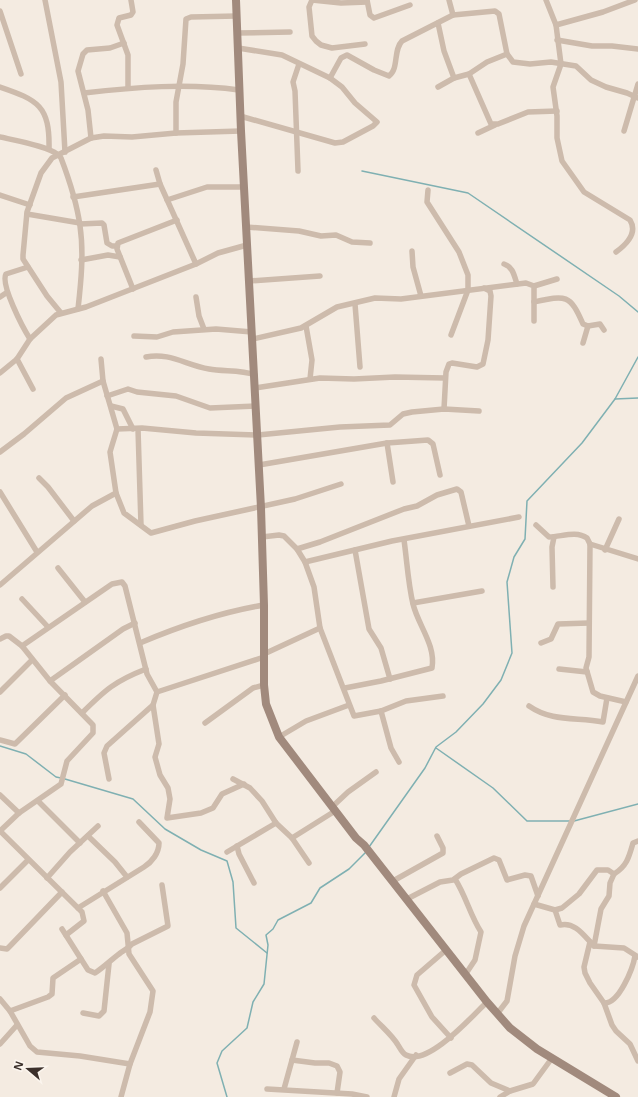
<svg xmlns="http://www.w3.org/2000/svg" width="638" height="1097" font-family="'Open Sans',sans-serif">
<rect width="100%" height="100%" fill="#f4ebe1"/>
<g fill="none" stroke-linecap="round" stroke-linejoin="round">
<g stroke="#7fb0b2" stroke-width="1.5">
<path d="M 362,171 L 468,193 L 619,296 L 638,312"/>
<path d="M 615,399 L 638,398"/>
<path d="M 0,746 L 26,754 L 56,777 L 61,778"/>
<path d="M 436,748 L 493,788 L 527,821 L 570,821"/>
<path d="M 65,779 L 133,799 L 165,829 L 201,850 L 227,861 L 233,882 L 236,928 L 267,953"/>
<path d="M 574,821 L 638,804"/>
<path d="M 369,847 L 425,768 L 436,747 L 456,732 L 483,704 L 501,680 L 512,653 L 507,582 L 514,557 L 525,539 L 527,501 L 582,443 L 615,399 L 638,357"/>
<path d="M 227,1097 L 217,1063 L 222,1051 L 247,1028 L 253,1002 L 264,984 L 268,945 L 266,935 L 273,929 L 278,920 L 311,903 L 320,888 L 349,869 L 366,852"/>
</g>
<g stroke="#cdbbac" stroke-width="5.5">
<path d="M 45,0 L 61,82 L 65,152"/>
<path d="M 367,0 L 370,15 L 374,18 L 410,5"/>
<path d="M 449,0 L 453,15"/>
<path d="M 546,0 L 556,25 L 603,12 L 635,0"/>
<path d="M 0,11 L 21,74"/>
<path d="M 438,23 L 444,51 L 454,78 L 469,74 L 487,62 L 507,54"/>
<path d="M 556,25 L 561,64 L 553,87 L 557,116 L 557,138 L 562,161 L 584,192 L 630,220 C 638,233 627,244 616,252"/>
<path d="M 237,33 L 290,32"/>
<path d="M 557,40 L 592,46 L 612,46 L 638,49"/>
<path d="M 365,44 L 332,48 L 321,45 L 316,41 L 312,36 L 309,7 L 312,0 L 341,3 L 367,2"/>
<path d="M 238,48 L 282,55 L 330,78 L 342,87 L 355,103 L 377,122 L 373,126 L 343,142 L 335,143 L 240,116"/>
<path d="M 469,74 L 491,124 L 498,124 L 528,112 L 557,111"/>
<path d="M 330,78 L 341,58 L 347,55 L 374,70 L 389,76 C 399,69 393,50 402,41 L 453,15 L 495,11 L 499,14 L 507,54 L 513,62 L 530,64 L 551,62 L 576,66 L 591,80 L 606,87 L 627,93 L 638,98"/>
<path d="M 0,87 C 38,100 50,106 49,149"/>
<path d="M 438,87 L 454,78"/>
<path d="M 128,88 L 128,55 L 117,25 L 119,18 L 131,15 L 133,12 L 131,0"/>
<path d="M 84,93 C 135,87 188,83 239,90"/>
<path d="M 624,131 L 638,84"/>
<path d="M 176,133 L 176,102 L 183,64 L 186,19 L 191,17 L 237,16"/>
<path d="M 478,133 L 495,125"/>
<path d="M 0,137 C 13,140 55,147 61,158 C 69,179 77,204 80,226 C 84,253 81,282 78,309"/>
<path d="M 91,138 L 88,110 L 78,71 L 83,54 L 87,50 L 110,48 L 124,43"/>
<path d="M 156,170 L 160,184 L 196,264"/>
<path d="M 298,171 L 295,91 L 293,82 L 299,64"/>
<path d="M 428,190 L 427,202 L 459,252 L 468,275 L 468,290 L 451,335"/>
<path d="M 0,195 L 30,205"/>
<path d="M 73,197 L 160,184"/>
<path d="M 167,200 L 207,187 L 244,187"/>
<path d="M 27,214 L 80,223"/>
<path d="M 80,224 L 102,223 L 104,225 L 107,243 L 112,246 L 117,246"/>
<path d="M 246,227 L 299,231 L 321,236 L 336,235 L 352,242 L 370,243"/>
<path d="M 412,251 L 413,267 L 421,296"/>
<path d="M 81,260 L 108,255 L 120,257"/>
<path d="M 504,264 C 513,267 514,275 517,284"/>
<path d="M 28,267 L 6,274 C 0,284 23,328 30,339"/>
<path d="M 249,281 L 320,276"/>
<path d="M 534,286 L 557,279"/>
<path d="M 133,289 L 117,249 L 118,243 L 177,220"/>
<path d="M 0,297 L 6,293"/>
<path d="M 196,297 L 199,316 L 204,329"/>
<path d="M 534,302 C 566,295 570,294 583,324 L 588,326 L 600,324 L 604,330"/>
<path d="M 355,304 L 360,367"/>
<path d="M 61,313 L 47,296 L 23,259 L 23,255 L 27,212 L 41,173 L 52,158 L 91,138 L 104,136 L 132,137 L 176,133 L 241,131"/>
<path d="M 306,326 L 312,360 L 310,379"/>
<path d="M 134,336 L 157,337 L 173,332 L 216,329 L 252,332"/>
<path d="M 253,339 L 301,328 L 337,307 L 375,298 L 401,299 L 526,283 L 534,286 L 534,321"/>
<path d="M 583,343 L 588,326"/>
<path d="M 146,357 C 169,352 186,365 209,369 C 224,372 240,369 255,375"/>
<path d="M 17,359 L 33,389"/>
<path d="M 101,359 L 103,381 L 117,429 L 110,452 L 116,493 L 124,513 L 151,533 L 195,521 L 295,499 L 341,484"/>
<path d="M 0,373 L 17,359 L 30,339 L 56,315 L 86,307 L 196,264 L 218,253 L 247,245"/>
<path d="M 255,388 L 320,378 L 354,379 L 395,377 L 445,378"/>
<path d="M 107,396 L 128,389 L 137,392 L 176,396 L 210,408 L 256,406"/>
<path d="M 111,406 L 123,409 L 133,429"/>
<path d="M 444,409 L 446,372 L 449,364 L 452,363 L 477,367 L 483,364 L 488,340 L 491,296 L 490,291 L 484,288"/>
<path d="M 117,429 L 142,428 L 196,433 L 258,435 L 340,427 L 390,425 L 403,414 L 412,412 L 444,409 L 479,411"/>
<path d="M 138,429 L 141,525"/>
<path d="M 387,443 L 393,482"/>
<path d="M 0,452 L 24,434 L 66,398 L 103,381"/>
<path d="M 259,465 L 387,443 L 428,440 L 433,444 L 440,475"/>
<path d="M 39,478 L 48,487 L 74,521"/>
<path d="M 0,492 L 37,552"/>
<path d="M 536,525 L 549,537 C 561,537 576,530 587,538 L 590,544 L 589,657 L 586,668 L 593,692 L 600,696 L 626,702"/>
<path d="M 262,537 L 279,535 L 284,536 L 297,549 L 305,562 L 314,587 L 320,628 L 354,716 L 381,711 L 406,701 L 443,696"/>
<path d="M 590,544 L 638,559"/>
<path d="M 297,549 L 320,542 L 404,509 L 417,506 L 437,495 L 457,489 L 461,492 L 469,526"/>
<path d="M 355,550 L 369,629 L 381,648 L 390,679"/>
<path d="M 605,550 L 619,519"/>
<path d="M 305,562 L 392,541 L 519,517"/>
<path d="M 58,568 L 85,602"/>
<path d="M 0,585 L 92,506 L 116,493"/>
<path d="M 553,587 L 552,547 L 554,537"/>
<path d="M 22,599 L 48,627"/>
<path d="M 413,603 L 482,591"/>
<path d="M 0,639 L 6,636 L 9,636 L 22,646 L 50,681 L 93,725 L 93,733 L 67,761 L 61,784 L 19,813 L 0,831 L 82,912 L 84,921 L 66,935"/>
<path d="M 140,643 C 180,626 222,612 264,605"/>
<path d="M 541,643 L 551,639 L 558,624 L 589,623"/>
<path d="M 22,646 L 112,584 L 122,582 L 125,586 L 147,674 L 157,692 L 153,705 L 159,744 L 155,757 L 160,775 L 168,788 L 170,799 L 167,818 L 201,813 L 213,808 L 222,794 L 244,784"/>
<path d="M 264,654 L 320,628"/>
<path d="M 559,669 L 587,672"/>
<path d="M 50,681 L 123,629 L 135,623"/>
<path d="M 345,688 L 381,681 L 432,668 C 436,645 418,625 413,604 C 408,583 407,561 404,540"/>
<path d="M 0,692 L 32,660"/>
<path d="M 157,692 L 264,657"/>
<path d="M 529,706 C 552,722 576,717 603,722 L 607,698"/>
<path d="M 381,711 L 391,748 L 399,762"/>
<path d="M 82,713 C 105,690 115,681 146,669"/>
<path d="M 205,723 L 253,688 L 264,685"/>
<path d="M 279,737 L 306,721 L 349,705"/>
<path d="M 0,740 L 15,744 L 65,695"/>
<path d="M 109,779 L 104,753 L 107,746 L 153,705"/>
<path d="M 233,779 L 250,788 L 262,801 L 276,823 L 292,838 L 309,863"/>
<path d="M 0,795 L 19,813"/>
<path d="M 38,801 L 80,843"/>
<path d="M 332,807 L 348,792 L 376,772"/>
<path d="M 88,836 L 115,862 L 127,877"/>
<path d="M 292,838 L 335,811"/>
<path d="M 237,846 L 239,854 L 254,883"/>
<path d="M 227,852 L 276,823"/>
<path d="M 47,878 L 70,852 L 98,826"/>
<path d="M 455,879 C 466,896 470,915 481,932 L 475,960 L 465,975"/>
<path d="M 393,881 L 443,853 L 443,848 L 437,836"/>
<path d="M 0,888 L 28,860"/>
<path d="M 103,891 L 127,933 L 129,954 L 153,991 L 150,1012 L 130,1064 L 121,1097"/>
<path d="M 407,899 L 440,882 L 453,880 L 461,874 L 494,858 L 499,860 L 507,880 L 525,875 L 531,876 L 538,896"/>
<path d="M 534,904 L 555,910 L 560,925 C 575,921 585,937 594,946 L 624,948 L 638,957"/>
<path d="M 78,908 L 144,867 C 152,862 159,853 159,843 L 139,822"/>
<path d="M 555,910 L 562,908 L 579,894 L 597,870 L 608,870 L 614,874 C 627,866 629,857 633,843 L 638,841"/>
<path d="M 62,929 L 88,970 L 95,973 C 104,967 111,960 119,954 C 124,950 128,949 132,944 L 168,926 L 162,885"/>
<path d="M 590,942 L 584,967 L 585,973 L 590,983 L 604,1003 L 612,1025 L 616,1031 L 630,1044 L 638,1061"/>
<path d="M 594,946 L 601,909 L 609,896 L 610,883 L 614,874"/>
<path d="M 0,948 L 7,949 L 10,946 L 62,892"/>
<path d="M 446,950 L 417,975 L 414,985 L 432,1017 L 451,1038"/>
<path d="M 0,999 L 10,1011 L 30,1046 L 37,1052 L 80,1056 L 130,1064"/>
<path d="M 604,1003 C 619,1004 633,968 635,956"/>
<path d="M 10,1011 L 48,997 L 52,994 L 53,978 L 81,959"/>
<path d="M 83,1013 L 99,1016 L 104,1011 L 109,964"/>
<path d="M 497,1014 L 507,1001 L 515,956 L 524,926 L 638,676"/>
<path d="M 374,1018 C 382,1027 392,1035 398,1045 C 400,1048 402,1053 406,1055 C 428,1067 473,1015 487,1002"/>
<path d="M 0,1044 L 17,1025"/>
<path d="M 292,1060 L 315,1063 L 329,1063 L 337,1066 L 340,1072 L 337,1093"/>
<path d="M 450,1073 L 467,1064 L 472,1065 L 491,1083 L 510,1091"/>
<path d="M 267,1089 L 352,1094 L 367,1097"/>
<path d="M 284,1089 L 297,1042"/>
<path d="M 394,1097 L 399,1079 L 416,1055"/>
<path d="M 500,1097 L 510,1091 L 533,1084 L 552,1058"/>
</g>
<path stroke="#a18a7d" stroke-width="8" d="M 236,0 L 241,131 L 261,508 L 264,605 L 264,685 L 266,704 L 279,737 L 356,838 L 364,845 L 487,1002 L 510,1028 L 537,1049 L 616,1097"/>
</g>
<g transform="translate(28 1069) rotate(289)" stroke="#fbf5ee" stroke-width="3" paint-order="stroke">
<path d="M0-3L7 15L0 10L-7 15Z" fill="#3b302b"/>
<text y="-6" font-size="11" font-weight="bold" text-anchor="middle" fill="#3b302b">N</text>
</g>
</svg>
